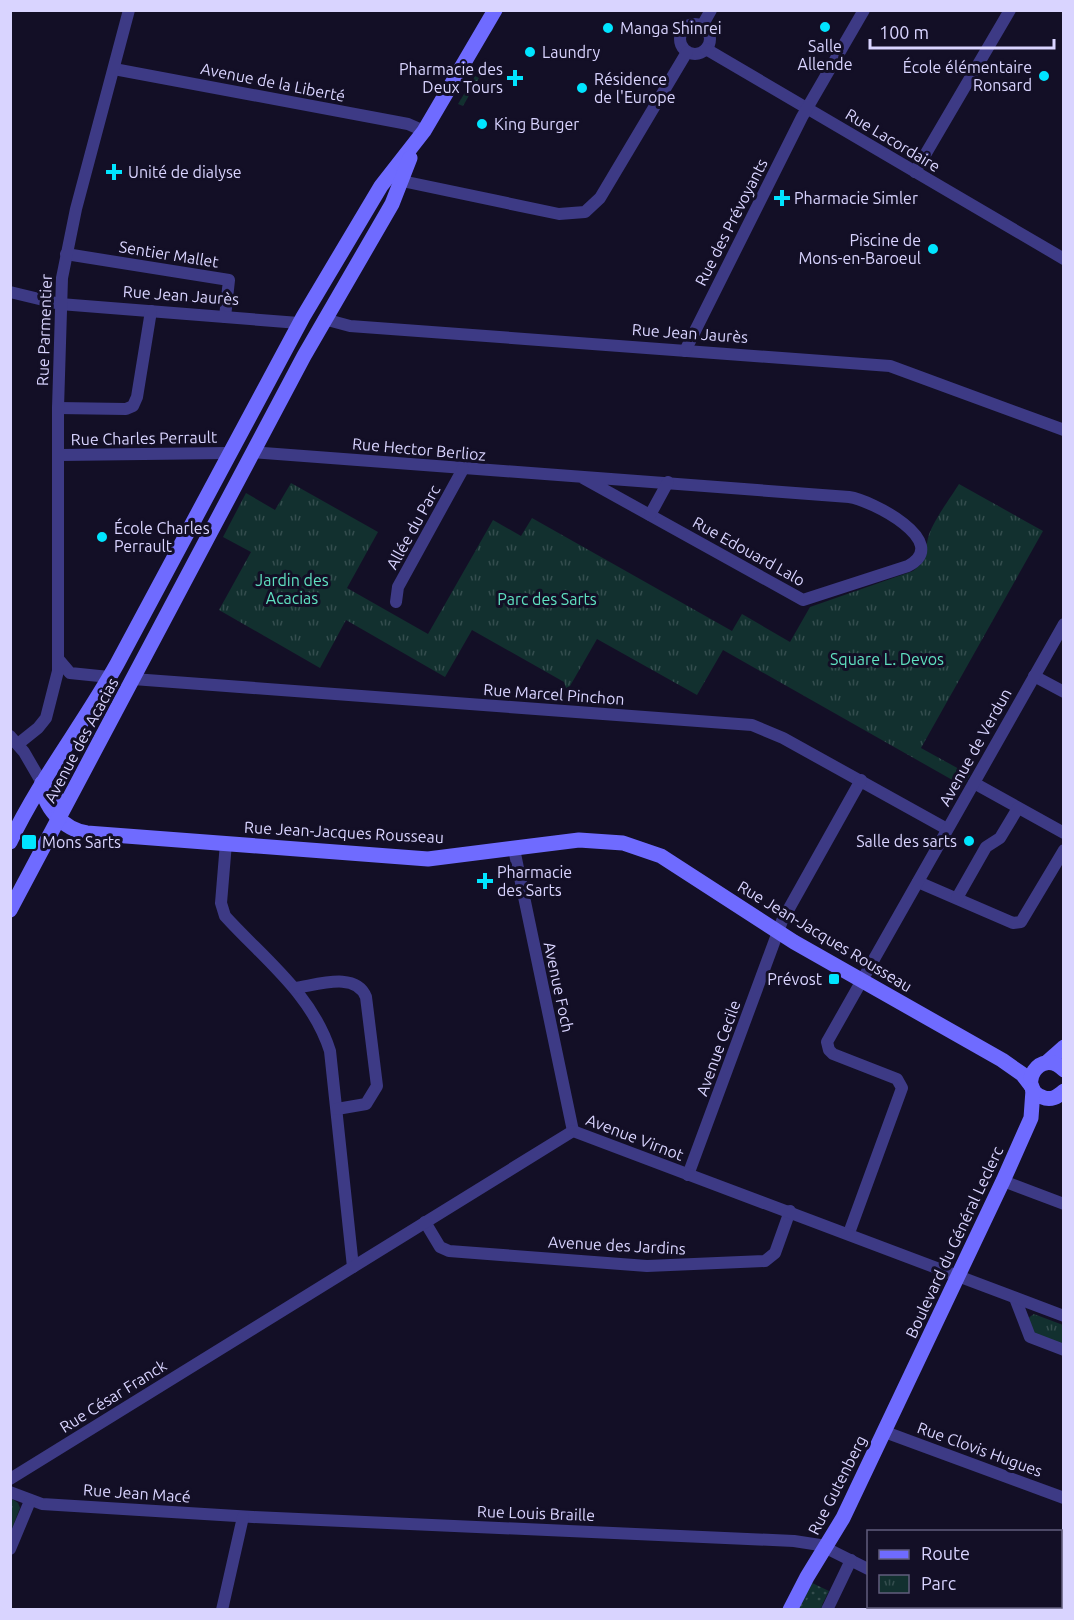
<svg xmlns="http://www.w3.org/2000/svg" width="1074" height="1620" font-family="Ubuntu,sans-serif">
<defs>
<pattern id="grass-dots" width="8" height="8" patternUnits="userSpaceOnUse" patternTransform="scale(1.5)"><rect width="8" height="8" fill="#12302f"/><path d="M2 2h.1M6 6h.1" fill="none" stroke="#344d4e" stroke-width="1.8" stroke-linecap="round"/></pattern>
<pattern id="park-tufts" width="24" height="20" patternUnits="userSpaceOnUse" patternTransform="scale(1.5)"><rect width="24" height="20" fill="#12302f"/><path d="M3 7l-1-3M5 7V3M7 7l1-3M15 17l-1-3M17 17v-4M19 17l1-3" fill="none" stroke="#344d4e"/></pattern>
</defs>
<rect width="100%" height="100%" fill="#130f26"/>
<g fill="url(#grass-dots)">
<path d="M 475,76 L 479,78 L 463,106 L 458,104 Z"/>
<path d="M 808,1581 L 829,1591 L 820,1609 L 795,1610 Z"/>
</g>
<g fill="url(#park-tufts)">
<path d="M 291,483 L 378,532 L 347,588 L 428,634 L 493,520 L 521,536 L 532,518 L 732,631 L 742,614 L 790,642 L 810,607 L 913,571 C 929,559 924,555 928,538 C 931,524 951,497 959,484 L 1043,531 L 921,748 L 970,775 L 963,786 L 723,650 L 697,695 L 597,639 L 570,686 L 566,688 L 564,682 L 472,630 L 445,677 L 346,620 L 320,668 L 219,610 L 251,552 L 223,537 L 246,493 L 275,510 Z"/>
<path d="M 1034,1314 L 1063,1325 L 1063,1345 L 1035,1335 L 1028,1318 Z"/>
<path d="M 11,1498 L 18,1503 L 20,1508 L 11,1531 Z"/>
<path d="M 808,1598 L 823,1605 L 820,1609 L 803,1609 Z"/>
</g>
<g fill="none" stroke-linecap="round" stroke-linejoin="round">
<g stroke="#3d3a85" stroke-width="12">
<circle cx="695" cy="39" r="15"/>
<path d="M 702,26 L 711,10"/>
<path d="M 706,49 L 1064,259"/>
<path d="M 114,69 L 408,124 L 424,131"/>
<path d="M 915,172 L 1010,10"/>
<path d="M 402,181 L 559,214 L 585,212 L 600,198 L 687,52"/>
<path d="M 66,254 L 229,280 L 225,317"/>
<path d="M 10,292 L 60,304 L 299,323"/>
<path d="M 324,319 L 350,326 L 890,366 L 1064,430"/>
<path d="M 685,351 L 802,117 L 864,10"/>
<path d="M 58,408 L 126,409 L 133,406 L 137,397 L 151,311"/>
<path d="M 252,452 L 849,497 C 871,500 953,542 908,566 L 803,600 L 583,478"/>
<path d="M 60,455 L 228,453"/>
<path d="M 650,515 L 668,482"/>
<path d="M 396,602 L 398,587 L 463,469"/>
<path d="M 59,660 L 70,673 L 109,677"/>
<path d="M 1034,676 L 1064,692"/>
<path d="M 133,679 L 752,725 L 783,738 L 947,829"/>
<path d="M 10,736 L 24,752 L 42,783"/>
<path d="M 18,744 L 38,728 L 46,718 L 58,671 L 58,408 L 62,278 L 76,209 L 129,10"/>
<path d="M 974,783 L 1064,833"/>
<path d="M 226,843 L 221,903 L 225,916 C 263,958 312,994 330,1051 L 353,1267"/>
<path d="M 514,849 L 573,1131"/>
<path d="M 918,882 L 1013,923 L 1021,922 L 1064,850"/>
<path d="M 957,898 L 986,847 L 1000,838 L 1018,808"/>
<path d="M 295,988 C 317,985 356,971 366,997 L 377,1086 L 366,1104 L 337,1109"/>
<path d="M 688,1175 L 782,921 L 861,780"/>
<path d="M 1003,1181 L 1064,1204"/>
<path d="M 425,1222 L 440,1247 L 449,1251 L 647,1266 L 765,1261 L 775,1253 L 790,1211"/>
<path d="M 849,1233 L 902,1088 L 897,1079 L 833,1054 L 829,1050 L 827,1042 L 1064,624"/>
<path d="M 1015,1298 L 1030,1337 L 1064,1350"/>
<path d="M 885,1432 L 1064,1498"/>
<path d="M 10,1479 L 573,1131 L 1064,1316"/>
<path d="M 10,1492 L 42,1504 L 253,1517 L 794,1541 L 820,1545 L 868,1569"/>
<path d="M 10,1549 L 30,1501"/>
<path d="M 944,1606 L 949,1610"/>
<path d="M 222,1610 L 243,1517"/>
<path d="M 827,1610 L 851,1560"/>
</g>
<g stroke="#6f6bff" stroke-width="15">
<path d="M 42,783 C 43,807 63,829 87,833 L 428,859 L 579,840 L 623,843 L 661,856 L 794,942 L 1002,1060 L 1022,1074 L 1032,1087"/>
<path d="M 42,783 L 58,799 L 60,818"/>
<path d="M 10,842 C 40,779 83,725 117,664 L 303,317 L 381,186 L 424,131 L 495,10"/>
<path d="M 10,910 L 304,356 L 392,204 L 410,158"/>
<path d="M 1047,1062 L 1064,1047"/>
<path d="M 1064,1070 C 1040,1046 1016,1087 1042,1097 C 1051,1101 1057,1097 1064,1091"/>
<path d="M 790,1610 L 807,1577 L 843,1518 L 1003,1181 L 1031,1118 L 1033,1090"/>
</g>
</g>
<g fill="#00e5ff" stroke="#130f26" stroke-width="2">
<circle cx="825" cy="27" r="6"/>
<circle cx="608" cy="28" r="6"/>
<circle cx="530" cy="52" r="6"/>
<circle cx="1044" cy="76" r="6"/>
<path d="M512 69h6v6h6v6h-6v6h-6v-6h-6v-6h6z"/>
<circle cx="582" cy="88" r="6"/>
<circle cx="482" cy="124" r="6"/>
<path d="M111 163h6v6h6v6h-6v6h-6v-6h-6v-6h6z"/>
<path d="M779 189h6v6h6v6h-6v6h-6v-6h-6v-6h6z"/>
<circle cx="933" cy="249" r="6"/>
<circle cx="102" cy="537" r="6"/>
<circle cx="969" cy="841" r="6"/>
<rect x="21" y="834" width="16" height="16" rx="3"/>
<path d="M482 872h6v6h6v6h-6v6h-6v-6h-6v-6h6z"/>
<rect x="828" y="973" width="12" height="12" rx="3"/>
</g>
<g text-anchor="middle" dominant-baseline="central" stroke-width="6" stroke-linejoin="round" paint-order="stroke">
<g font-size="16" fill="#d9d4ff" stroke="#130f26" text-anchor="start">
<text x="620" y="28">Manga Shinrei</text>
<text x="825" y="46" text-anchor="middle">Salle<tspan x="825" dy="18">Allende</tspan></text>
<text x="542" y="52">Laundry</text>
<text x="1032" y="67" text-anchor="end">École élémentaire<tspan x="1032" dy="18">Ronsard</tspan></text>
<text x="503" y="69" text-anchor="end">Pharmacie des<tspan x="503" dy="18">Deux Tours</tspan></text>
<text x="594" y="79">Résidence<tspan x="594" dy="18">de l'Europe</tspan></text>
<text x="494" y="124">King Burger</text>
<text x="128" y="172">Unité de dialyse</text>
<text x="794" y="198">Pharmacie Simler</text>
<text x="921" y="240" text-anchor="end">Piscine de<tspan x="921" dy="18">Mons-en-Baroeul</tspan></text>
<text x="114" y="528">École Charles<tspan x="114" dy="18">Perrault</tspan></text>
<text x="957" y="841" text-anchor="end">Salle des sarts</text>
<text x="42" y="842">Mons Sarts</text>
<text x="497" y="872">Pharmacie<tspan x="497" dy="18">des Sarts</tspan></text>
<text x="822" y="979" text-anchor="end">Prévost</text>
</g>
<g font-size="16" fill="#d9d4ff" stroke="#130f26">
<text transform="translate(273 82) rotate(11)">Avenue de la Liberté</text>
<text transform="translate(893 140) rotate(31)">Rue Lacordaire</text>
<text transform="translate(731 222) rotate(-63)">Rue des Prévoyants</text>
<text transform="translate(169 254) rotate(9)">Sentier Mallet</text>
<text transform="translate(181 295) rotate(4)">Rue Jean Jaurès</text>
<text transform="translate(44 330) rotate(-88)">Rue Parmentier</text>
<text transform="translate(690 333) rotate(4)">Rue Jean Jaurès</text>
<text transform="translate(144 438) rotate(-1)">Rue Charles Perrault</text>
<text transform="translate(419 449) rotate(5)">Rue Hector Berlioz</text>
<text transform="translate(413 527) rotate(-61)">Allée du Parc</text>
<text transform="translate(749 551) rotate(29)">Rue Edouard Lalo</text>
<text transform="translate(554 694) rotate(4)">Rue Marcel Pinchon</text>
<text transform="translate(81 740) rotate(-62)">Avenue des Acacias</text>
<text transform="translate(975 747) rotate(-61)">Avenue de Verdun</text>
<text transform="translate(344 832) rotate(3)">Rue Jean-Jacques Rousseau</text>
<text transform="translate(825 936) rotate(31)">Rue Jean-Jacques Rousseau</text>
<text transform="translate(559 987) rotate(78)">Avenue Foch</text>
<text transform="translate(718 1048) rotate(-70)">Avenue Cecile</text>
<text transform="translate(635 1137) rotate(21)">Avenue Virnot</text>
<text transform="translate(954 1242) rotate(-65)">Boulevard du Général Leclerc</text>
<text transform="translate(617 1245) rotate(3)">Avenue des Jardins</text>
<text transform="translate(113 1396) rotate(-32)">Rue César Franck</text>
<text transform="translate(980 1449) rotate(20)">Rue Clovis Hugues</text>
<text transform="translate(837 1485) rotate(-63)">Rue Gutenberg</text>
<text transform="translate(137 1493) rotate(4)">Rue Jean Macé</text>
<text transform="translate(536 1513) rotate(2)">Rue Louis Braille</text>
</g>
<g font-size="16" fill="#5fe0c0" stroke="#130f26">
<text x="292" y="580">Jardin des<tspan x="292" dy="18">Acacias</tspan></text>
<text x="547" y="599">Parc des Sarts</text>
<text x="887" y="659">Square L. Devos</text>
</g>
</g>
<rect width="1074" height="1620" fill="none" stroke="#d9d4ff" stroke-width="24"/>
<rect x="867" y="1530" width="195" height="78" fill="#130f26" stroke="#625e7d" stroke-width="1.5"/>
<rect x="879" y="1550" width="30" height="9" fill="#6f6bff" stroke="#625e7d" stroke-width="1.5"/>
<text x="921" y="1560" font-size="18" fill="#d9d4ff">Route</text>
<rect x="879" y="1575" width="30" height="18" fill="url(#park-tufts)" stroke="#625e7d" stroke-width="1.5"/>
<text x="921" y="1590" font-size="18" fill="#d9d4ff">Parc</text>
<path d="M870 39v9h184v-9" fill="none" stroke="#d9d4ff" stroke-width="3"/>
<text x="879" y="39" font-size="18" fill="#d9d4ff" stroke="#130f26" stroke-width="4.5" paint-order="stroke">100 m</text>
</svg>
